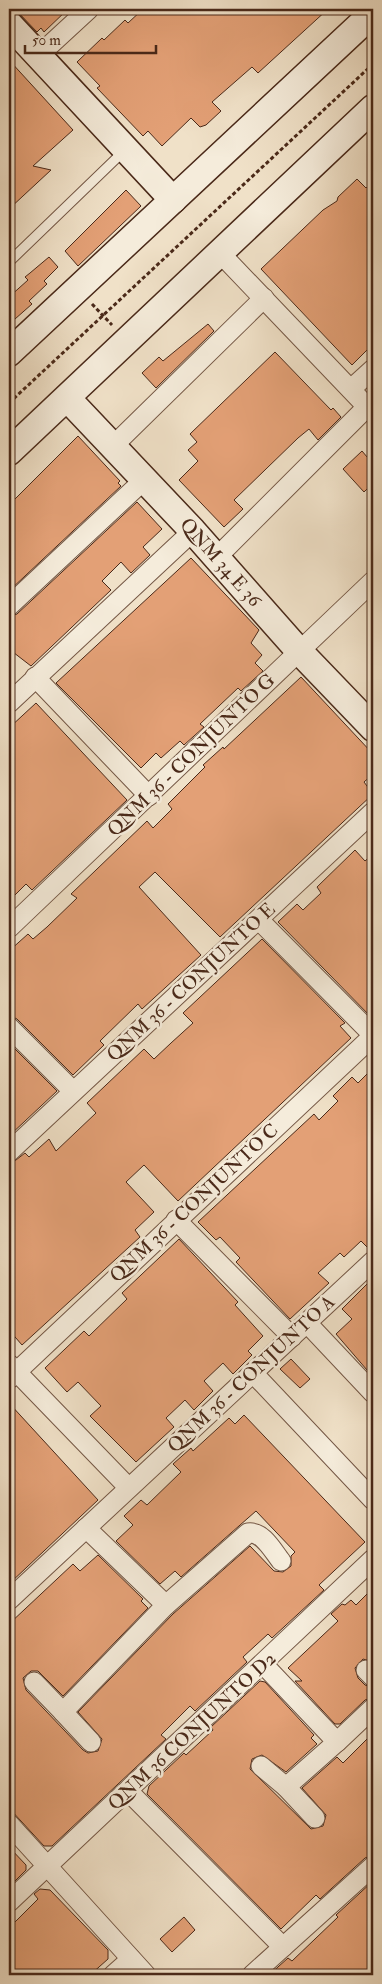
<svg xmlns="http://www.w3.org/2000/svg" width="382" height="1984" font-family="'IM FELL Double Pica',serif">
<rect width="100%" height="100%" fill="#f0e1c8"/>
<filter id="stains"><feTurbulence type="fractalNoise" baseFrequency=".004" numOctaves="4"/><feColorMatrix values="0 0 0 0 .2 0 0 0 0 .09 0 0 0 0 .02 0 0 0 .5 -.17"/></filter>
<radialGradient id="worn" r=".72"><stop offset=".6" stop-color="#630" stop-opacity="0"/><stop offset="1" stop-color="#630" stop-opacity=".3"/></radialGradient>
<g fill="#e3a076" stroke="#4a2919">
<path d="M 15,9 L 68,9 L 44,32 L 41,28 L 37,32 Z"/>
<path d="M 143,9 L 328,9 L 258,73 L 252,67 L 212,102 L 221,111 L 206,125 L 200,127 L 191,118 L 162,146 L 148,131 L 143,136 L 97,88 L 100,86 L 77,62 L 102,38 L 104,40 L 125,20 L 128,23 Z"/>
<path d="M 9,60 L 73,130 L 33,166 L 51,170 L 9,209 Z"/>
<path d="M 357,179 L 366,188 L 373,181 L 373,344 L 352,365 L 261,269 L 323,210 L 337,201 L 338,197 Z"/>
<path d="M 126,190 L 141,206 L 78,266 L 65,251 Z"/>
<path d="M 49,257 L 58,267 L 44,281 L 47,284 L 29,301 L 32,304 L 15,319 L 9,311 L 9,297 L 28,280 L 25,277 L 30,273 Z"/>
<path d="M 208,324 L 214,331 L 156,388 L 142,373 L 159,357 L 163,361 Z"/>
<path d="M 275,352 L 331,410 L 333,408 L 341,417 L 318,440 L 309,429 L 298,438 L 234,500 L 243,509 L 224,527 L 179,480 L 198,461 L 188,450 L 197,442 L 190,434 Z"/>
<path d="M 78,436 L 120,481 L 118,483 L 121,486 L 9,591 L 9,505 Z"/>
<path d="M 362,451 L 373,464 L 373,483 L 364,492 L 343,469 Z"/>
<path d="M 137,502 L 162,529 L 143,547 L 150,555 L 131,573 L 121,562 L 102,581 L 111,590 L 31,666 L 9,649 L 9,617 L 17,614 Z"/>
<path d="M 191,558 L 259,630 L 251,643 L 262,655 L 255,663 L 263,671 L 241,691 L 238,688 L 200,724 L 204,727 L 184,745 L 180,741 L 161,758 L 156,753 L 141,768 L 56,683 Z"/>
<path d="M 301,677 L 373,754 L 373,774 L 364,782 L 373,794 L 220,937 L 155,872 L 139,887 L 201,955 L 142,1009 L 138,1004 L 100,1041 L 104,1045 L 73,1075 L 17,1019 L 9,1015 L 9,951 L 28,934 L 33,939 L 47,927 L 77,898 L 71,894 L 147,821 L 153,828 L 172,809 L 168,804 L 205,767 L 203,765 L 223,747 L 224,749 Z"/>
<path d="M 36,703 L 127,800 L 32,890 L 26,884 L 9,901 L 9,728 Z"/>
<path d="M 355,850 L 365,861 L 373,854 L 373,1019 L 278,922 L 297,904 L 303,910 L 321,893 L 317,887 Z"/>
<path d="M 262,939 L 345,1023 L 340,1026 L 351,1038 L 178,1201 L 144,1165 L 126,1182 L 154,1212 L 135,1230 L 140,1237 L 22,1345 L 9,1330 L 9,1163 L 16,1160 L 25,1153 L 29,1157 L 49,1139 L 56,1151 L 96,1113 L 87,1103 L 144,1049 L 154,1059 L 171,1043 L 193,1023 L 183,1013 Z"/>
<path d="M 10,1044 L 57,1091 L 9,1136 L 9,1045 Z"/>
<path d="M 373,1068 L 373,1250 L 370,1250 L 361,1241 L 344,1257 L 340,1253 L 318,1273 L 329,1283 L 290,1319 L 236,1262 L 240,1258 L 220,1237 L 216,1240 L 198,1222 L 314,1114 L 319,1120 L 338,1101 L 333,1096 L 352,1077 L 358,1083 Z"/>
<path d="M 179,1239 L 238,1302 L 235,1305 L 263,1336 L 248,1351 L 252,1355 L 233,1374 L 223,1363 L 204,1381 L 213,1391 L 194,1410 L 185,1400 L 166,1418 L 174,1427 L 136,1462 L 90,1416 L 101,1406 L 78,1382 L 67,1392 L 45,1368 L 84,1331 L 89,1336 L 127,1299 L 122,1293 Z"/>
<path d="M 373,1278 L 373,1377 L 336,1334 L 352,1319 L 342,1309 Z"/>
<path d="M 291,1359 L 310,1379 L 300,1388 L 280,1369 Z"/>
<path d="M 9,1403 L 98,1500 L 9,1584 Z"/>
<path d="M 244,1415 L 365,1542 L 319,1585 L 324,1590 L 272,1638 L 268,1634 L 243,1657 L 247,1662 L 195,1711 L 190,1706 L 161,1735 L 166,1739 L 52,1846 L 44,1846 L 9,1808 L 9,1624 L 73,1564 L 80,1571 L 98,1555 L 143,1599 L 141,1601 L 148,1608 L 63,1696 L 38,1671 L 31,1671 L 23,1678 L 26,1690 L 83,1750 L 88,1753 L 98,1751 L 102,1739 L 78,1712 L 173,1614 L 250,1546 L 274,1571 L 283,1572 L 291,1566 L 291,1556 L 295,1552 L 256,1511 L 181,1577 L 175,1571 L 160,1584 L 116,1541 L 133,1525 L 124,1516 L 141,1500 L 147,1505 L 181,1472 L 173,1464 L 191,1448 L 193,1451 L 229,1418 L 235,1424 Z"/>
<path d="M 373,1588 L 373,1662 L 363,1659 L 355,1668 L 358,1678 L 365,1685 L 373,1688 L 373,1697 L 365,1700 L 340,1724 L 335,1724 L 295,1681 L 302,1681 L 288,1668 L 338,1621 L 331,1614 L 342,1604 L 345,1605 L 351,1600 L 356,1605 Z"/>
<path d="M 260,1681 L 265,1682 L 314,1735 L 311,1738 L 317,1744 L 286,1772 L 262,1755 L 252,1759 L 250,1769 L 311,1829 L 323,1826 L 326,1815 L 302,1788 L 337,1757 L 343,1763 L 373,1733 L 373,1855 L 365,1858 L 320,1899 L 316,1895 L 281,1929 L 147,1794 L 149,1786 L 184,1753 L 186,1755 L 213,1730 L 211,1727 Z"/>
<path d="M 9,1847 L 26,1865 L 26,1870 L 9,1887 Z"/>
<path d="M 373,1881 L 373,1913 L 370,1916 L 373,1919 L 373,1975 L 269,1975 L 288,1958 L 292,1961 L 338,1917 L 336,1915 Z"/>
<path d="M 40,1889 L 50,1890 L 108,1950 L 108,1959 L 90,1975 L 9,1975 L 9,1928 L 38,1899 L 34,1894 Z"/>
<path d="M 184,1917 L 195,1930 L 172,1952 L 160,1939 Z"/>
</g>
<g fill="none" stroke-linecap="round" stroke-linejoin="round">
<g stroke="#745745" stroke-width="11">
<path id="lane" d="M 9,262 L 125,150"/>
</g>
<g stroke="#745745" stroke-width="21">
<g id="street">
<path d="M 38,56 L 89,9"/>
<path d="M 220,253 L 373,413"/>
<path d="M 351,389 L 373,369"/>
<path d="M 112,447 L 264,298"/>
<path d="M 217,557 L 367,407"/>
<path d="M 9,606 L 144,480"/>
<path d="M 35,677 L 149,796"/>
<path d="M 9,703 L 193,531"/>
<path d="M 259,920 L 373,1035"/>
<path d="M 9,928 L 373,581"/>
<path d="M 9,1027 L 73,1091"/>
<path d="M 9,1152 L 373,812"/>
<path d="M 176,1220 L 292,1337"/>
<path d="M 307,1323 L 373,1393"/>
<path d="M 9,1364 L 128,1487"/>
<path d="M 254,1374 L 373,1500"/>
<path d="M 9,1379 L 373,1036"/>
<path d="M 86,1528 L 166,1605 L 248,1533 C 263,1531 273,1551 281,1561"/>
<path d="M 9,1600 L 373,1261"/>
<path d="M 263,1664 L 337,1742 L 373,1708"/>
<path d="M 366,1670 L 373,1677"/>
<path d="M 34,1682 L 63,1712 L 166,1605"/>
<path d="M 63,1712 L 91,1742"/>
<path d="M 261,1766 L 286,1787 L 337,1742"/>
<path d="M 286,1787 L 315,1818"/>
<path d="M 128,1791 L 283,1947"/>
<path d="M 9,1824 L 146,1975"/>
<path d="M 9,1902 L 373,1559"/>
<path d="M 113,1975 L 131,1959"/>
<path d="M 252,1975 L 373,1866"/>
</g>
</g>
<g stroke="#4a2919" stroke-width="29">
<g id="secondary">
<path d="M 9,24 L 173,200"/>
<path d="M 9,353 L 373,13"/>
<path id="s1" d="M 67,398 L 193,531 L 299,651 L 373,728"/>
<path d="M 9,452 L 373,108"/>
</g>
</g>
<g stroke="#4a2919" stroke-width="3" stroke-dasharray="4 2.5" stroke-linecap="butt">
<path d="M 92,304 L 112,325"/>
<path d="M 9,403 L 373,64"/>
</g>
<use href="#lane" stroke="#f5ecdb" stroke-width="9"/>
<use href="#street" stroke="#f5ecdb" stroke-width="19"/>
<use href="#secondary" stroke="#f5ecdb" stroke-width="26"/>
</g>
<g text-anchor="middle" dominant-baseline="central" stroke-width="5" stroke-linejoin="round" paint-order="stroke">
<g font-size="19" fill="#4a2919" stroke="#f5ecdb">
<text stroke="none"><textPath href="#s1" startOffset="225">QNM 34 E 36</textPath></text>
<text transform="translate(191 755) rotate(-44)">QNM 36 - CONJUNTO G</text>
<text transform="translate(191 982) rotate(-43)">QNM 36 - CONJUNTO E</text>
<text transform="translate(194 1203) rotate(-43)">QNM 36 - CONJUNTO C</text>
<text transform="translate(251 1374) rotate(-43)">QNM 36 - CONJUNTO A</text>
<text transform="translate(192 1731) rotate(-43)">QNM 36 CONJUNTO D2</text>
</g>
</g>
<rect width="382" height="1984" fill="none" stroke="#f0e1c8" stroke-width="30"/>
<rect x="10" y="10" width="362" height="1964" fill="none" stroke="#4a2919" stroke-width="2.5"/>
<rect x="15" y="15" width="352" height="1954" fill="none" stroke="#4a2919"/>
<path d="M25 45v8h131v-8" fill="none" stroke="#4a2919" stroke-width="2.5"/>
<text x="32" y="45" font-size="15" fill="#4a2919" stroke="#f5ecdb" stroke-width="4" paint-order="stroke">50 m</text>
<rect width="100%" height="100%" filter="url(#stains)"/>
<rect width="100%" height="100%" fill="url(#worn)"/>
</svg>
